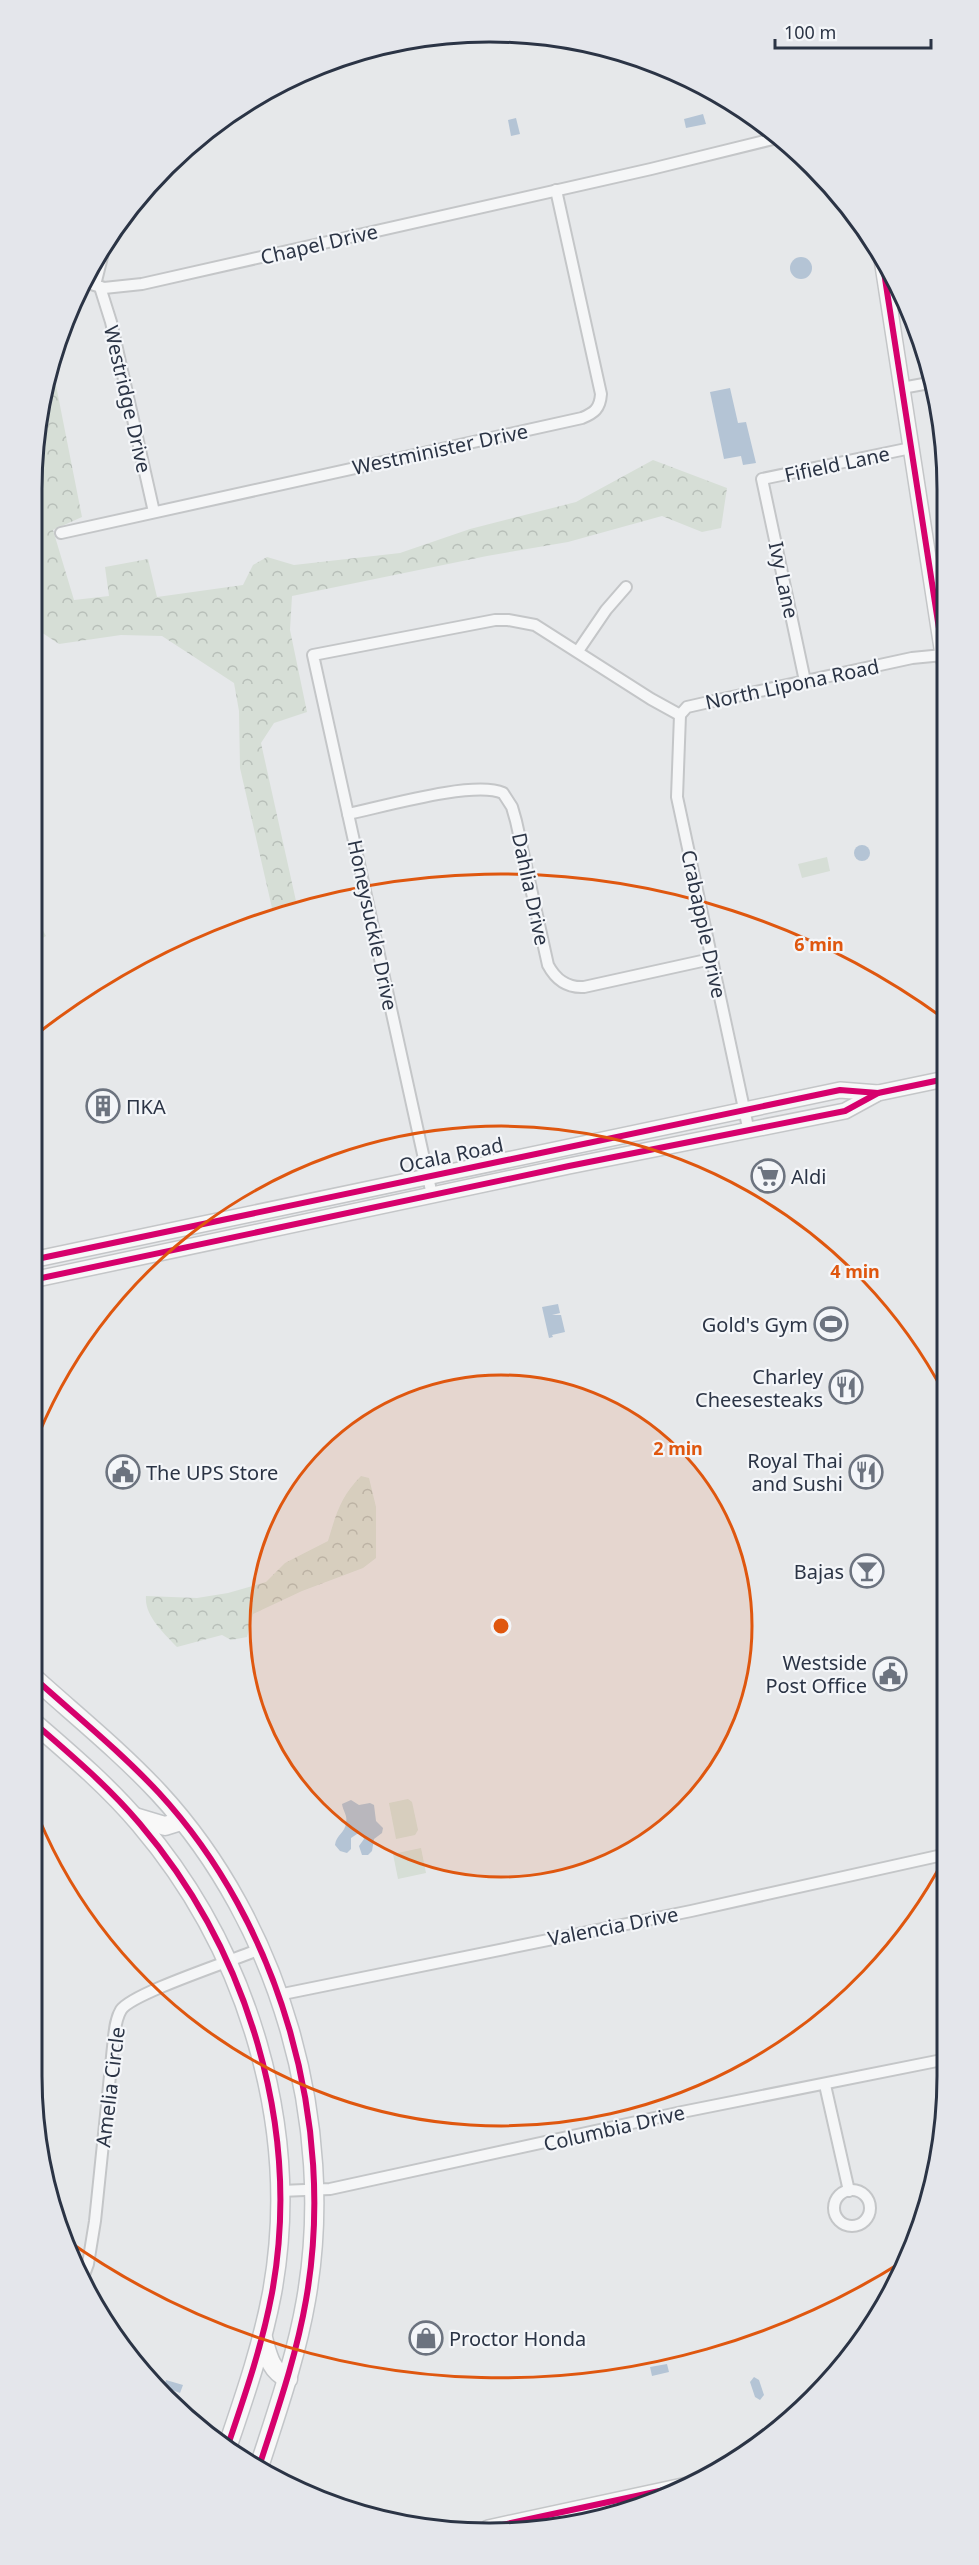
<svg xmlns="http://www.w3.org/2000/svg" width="979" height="2565" font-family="'Noto Sans',sans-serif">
<defs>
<pattern id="forest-crowns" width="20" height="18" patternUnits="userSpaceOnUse" patternTransform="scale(1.5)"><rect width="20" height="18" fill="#d6ded6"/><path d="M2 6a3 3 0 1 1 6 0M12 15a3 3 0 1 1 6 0" fill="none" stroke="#b8bfb9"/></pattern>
</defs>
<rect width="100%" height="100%" fill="#e6e8ea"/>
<g fill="#d6ded6">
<path d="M 827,857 L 830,871 L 802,878 L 798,864 Z"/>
<path d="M 39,923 L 46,936 L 32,944 L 32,928 Z"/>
<path d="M 408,1799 L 412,1802 L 418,1830 L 415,1835 L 396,1839 L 389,1803 Z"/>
<path d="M 421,1848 L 426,1873 L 398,1879 L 393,1854 Z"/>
</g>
<g fill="url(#forest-crowns)">
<path d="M 51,360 L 82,517 L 53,530 L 74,600 L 109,596 L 105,567 L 148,559 L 157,597 L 243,585 L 253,565 L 267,557 L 294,565 L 400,553 L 470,529 L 576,502 L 653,460 L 727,488 L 721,528 L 702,532 L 662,516 L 568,542 L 487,556 L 292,596 L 290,630 L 307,712 L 274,723 L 261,743 L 296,901 L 272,908 L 240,768 L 239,711 L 234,683 L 162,636 L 121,635 L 59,644 L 32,626 L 32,490 L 47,371 Z"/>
<path d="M 361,1476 L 369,1478 L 376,1507 L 376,1558 L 363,1568 L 302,1591 L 253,1614 L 247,1637 L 231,1640 L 222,1635 L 177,1647 C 165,1634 144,1616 146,1596 L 197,1598 L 228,1593 L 266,1582 L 285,1563 L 328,1541 C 336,1514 341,1496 361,1476 Z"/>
</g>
<g fill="#b4c4d5">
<path d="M 703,114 L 706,124 L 686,128 L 684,119 Z"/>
<path d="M 516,118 L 520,134 L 511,136 L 508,120 Z"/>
<circle cx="801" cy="268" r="11"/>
<path d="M 730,388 L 738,423 L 746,422 L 756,463 L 743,465 L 741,456 L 724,459 L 710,392 Z"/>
<circle cx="862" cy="853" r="8"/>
<path d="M 558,1304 L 560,1313 L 552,1315 L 561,1315 L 565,1332 L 552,1335 L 553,1337 L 549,1338 L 542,1307 Z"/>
<path d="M 351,1800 L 359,1805 L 370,1803 L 374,1805 L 376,1821 L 383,1828 L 382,1833 L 374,1839 L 372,1851 L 368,1855 L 362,1855 L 359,1846 L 364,1839 L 362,1834 L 357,1834 L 351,1838 L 351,1849 L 347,1853 L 340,1851 L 335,1845 C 336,1835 345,1833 346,1823 C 348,1816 343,1811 342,1804 Z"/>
<path d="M 667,2364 L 669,2372 L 652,2376 L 650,2367 Z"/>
<path d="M 754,2377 L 759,2380 L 764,2395 L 760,2400 L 755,2397 L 750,2382 Z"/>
<path d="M 166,2380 L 183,2385 L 180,2393 L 164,2387 Z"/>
</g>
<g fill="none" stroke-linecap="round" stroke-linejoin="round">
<g stroke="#c4c6c8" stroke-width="14">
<g id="street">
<path d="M 336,59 L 446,35"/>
<path d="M 82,281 L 104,288 L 142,284 L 651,169 L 777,138"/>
<path d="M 95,285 L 105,245"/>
<path d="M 100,287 L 111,322 L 154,512"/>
<path d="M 902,388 L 929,383"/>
<path d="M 61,533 L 582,418 C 594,413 600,409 601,394 L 556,190"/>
<path d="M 578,651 L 606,610 L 626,587"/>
<path d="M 805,681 L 762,479 L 911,448"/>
<path d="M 680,715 L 677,797 L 749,1132"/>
<path d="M 680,715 L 687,707 L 709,702 L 912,658 L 943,655"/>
<path d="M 348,814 C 382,807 474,780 503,793 L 512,807 L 516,821 L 548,965 C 556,980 567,988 584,987 L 711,959"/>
<path d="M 432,1195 L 313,655 L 495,620 L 508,620 L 535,625 L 651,699 L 680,715"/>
<path d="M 278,1995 L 691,1911 L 947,1854"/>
<path d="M 825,2085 L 849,2191"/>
<circle cx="852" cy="2208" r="18"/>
<path d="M 280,2191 L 330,2189 L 682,2112 L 947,2059"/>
<path d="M 82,2280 L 88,2264 L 95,2221 L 114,2037 C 115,2028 116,2018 121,2010 C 132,1993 235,1960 260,1949"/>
</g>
</g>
<g stroke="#c4c6c8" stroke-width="18">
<g id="secondary">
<path d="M 882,259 L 944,661"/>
<path d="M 32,1260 L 840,1090 L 878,1093"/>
<path d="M 32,1280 L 569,1166 L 845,1111 L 878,1093 L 945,1079"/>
<path d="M 488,2528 L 692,2484"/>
</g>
</g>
<g stroke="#c2c5c8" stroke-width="21">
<g id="primary">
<path d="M 32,1676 C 74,1714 120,1751 159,1793 C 280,1924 337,2124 306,2300 C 296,2358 276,2414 258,2470"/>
<path d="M 32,1721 C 69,1753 108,1786 140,1824 C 248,1951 302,2128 272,2293 C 262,2346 245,2395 228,2445"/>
<path d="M 135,1817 L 165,1826 L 181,1821"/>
<path d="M 263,2338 C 268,2356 270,2370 288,2379"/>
</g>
</g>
<use href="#street" stroke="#f5f6f7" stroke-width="10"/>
<use href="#secondary" stroke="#f8f8f8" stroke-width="15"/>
<use href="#primary" stroke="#f8f8f8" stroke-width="18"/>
<g stroke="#f4f6f9" stroke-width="10">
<g id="cycleway">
<path d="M 882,259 L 944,661"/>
<path d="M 32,1260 L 840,1090 L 878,1093"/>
<path d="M 32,1280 L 569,1166 L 845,1111 L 878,1093 L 945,1079"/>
<path d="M 32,1676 C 74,1714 120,1751 159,1793 C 280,1924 337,2124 306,2300 C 296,2358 276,2414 258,2470"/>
<path d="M 32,1721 C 69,1753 108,1786 140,1824 C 248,1951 302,2128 272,2293 C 262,2346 245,2395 228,2445"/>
<path d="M 488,2528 L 692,2484"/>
</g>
</g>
<use href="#cycleway" stroke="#d6006c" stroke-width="6"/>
</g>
<circle cx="501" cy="1626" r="251" fill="#df570f" fill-opacity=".12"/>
<g fill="none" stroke="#df570f" stroke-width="3">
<circle cx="501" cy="1626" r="251"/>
<path d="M945 1857A501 501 0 0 1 32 1801M32 1451A501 501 0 0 1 945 1395"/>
<path d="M905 2260A752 752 0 0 1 64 2238M33 1037A752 752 0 0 1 943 1018"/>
</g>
<defs>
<g id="building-ring" transform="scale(1.725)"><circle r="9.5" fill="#f4f6f9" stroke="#6c737f" stroke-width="1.5"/><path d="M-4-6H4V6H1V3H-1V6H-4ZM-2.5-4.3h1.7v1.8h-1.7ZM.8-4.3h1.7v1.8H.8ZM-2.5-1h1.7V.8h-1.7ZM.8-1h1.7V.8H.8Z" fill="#6c737f"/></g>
<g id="supermarket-ring" transform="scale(1.725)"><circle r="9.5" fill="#f4f6f9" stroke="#6c737f" stroke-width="1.5"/><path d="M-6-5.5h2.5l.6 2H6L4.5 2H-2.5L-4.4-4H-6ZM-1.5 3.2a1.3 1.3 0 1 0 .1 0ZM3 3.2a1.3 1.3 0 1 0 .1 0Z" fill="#6c737f"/></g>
<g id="stadium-ring" transform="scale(1.725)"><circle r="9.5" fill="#f4f6f9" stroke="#6c737f" stroke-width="1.5"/><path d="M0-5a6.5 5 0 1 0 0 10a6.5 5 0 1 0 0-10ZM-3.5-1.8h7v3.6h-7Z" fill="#6c737f"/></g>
<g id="restaurant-ring" transform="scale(1.725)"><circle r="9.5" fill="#f4f6f9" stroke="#6c737f" stroke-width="1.5"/><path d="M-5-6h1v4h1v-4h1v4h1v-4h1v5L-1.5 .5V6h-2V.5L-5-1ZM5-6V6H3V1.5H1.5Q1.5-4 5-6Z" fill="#6c737f"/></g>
<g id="civic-ring" transform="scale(1.725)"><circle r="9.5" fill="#f4f6f9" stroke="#6c737f" stroke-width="1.5"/><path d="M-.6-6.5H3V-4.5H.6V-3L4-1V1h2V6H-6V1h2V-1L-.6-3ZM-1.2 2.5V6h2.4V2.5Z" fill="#6c737f"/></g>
<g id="bar-ring" transform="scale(1.725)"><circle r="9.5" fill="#f4f6f9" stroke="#6c737f" stroke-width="1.5"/><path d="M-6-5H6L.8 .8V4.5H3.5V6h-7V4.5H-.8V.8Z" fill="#6c737f"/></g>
<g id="shop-ring" transform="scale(1.725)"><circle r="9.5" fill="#f4f6f9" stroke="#6c737f" stroke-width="1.5"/><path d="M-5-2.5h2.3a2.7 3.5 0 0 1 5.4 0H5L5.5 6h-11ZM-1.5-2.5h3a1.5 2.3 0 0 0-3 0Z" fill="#6c737f"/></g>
</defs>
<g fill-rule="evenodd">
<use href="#building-ring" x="103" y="1106"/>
<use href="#supermarket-ring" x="768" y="1176"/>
<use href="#stadium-ring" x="831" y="1324"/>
<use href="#restaurant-ring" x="846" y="1387"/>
<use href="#civic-ring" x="123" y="1472"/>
<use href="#restaurant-ring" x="866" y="1472"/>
<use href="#bar-ring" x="867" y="1571"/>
<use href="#civic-ring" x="890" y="1674"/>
<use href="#shop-ring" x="426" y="2338"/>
</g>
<g text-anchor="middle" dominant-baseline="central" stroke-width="4.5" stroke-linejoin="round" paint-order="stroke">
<g font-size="20" fill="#2b3445" stroke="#f4f6f9">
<text transform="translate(319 244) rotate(-13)">Chapel Drive</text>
<text transform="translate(128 399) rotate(77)">Westridge Drive</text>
<text transform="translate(440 449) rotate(-12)">Westminister Drive</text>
<text transform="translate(837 464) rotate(-12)">Fifield Lane</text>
<text transform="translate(784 580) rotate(78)">Ivy Lane</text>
<text transform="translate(792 684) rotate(-12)">North Lipona Road</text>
<text transform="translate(531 889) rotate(78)">Dahlia Drive</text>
<text transform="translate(704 924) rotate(78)">Crabapple Drive</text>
<text transform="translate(373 925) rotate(78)">Honeysuckle Drive</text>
<text transform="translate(451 1155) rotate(-12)">Ocala Road</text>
<text transform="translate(613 1926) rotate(-11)">Valencia Drive</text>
<text transform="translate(110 2087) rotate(-83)">Amelia Circle</text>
<text transform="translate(614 2128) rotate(-13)">Columbia Drive</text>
</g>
<g font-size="20" fill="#2b3445" stroke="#f4f6f9" text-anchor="end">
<text x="126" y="1106" text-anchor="start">ΠΚΑ</text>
<text x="791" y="1176" text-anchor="start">Aldi</text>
<text x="808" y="1324">Gold's Gym</text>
<text x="823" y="1376">Charley<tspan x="823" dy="23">Cheesesteaks</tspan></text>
<text x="843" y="1460">Royal Thai<tspan x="843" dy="23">and Sushi</tspan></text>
<text x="146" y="1472" text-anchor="start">The UPS Store</text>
<text x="844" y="1571">Bajas</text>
<text x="867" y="1662">Westside<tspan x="867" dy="23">Post Office</tspan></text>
<text x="449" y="2338" text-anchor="start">Proctor Honda</text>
</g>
</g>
<path d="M0 0H979V2565H0ZM489 42H490A447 447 0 0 1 937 489V2076A447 447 0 0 1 490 2523H489A447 447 0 0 1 42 2076V489A447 447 0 0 1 489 42Z" fill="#e4e6eb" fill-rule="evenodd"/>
<path fill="none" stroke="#2b3445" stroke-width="3" d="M489 42H490A447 447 0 0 1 937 489V2076A447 447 0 0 1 490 2523H489A447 447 0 0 1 42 2076V489A447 447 0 0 1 489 42Z"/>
<circle cx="501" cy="1626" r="9" fill="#df570f" stroke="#f4f6f9" stroke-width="3"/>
<g font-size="18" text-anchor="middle" font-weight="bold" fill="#df570f" stroke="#f4f6f9" stroke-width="4.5" stroke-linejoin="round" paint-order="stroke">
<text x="819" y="951">6 min</text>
<text x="855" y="1278">4 min</text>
<text x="678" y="1455">2 min</text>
</g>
<path d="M775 39v9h156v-9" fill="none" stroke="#2b3445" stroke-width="3"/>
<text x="784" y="39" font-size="18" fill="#2b3445" stroke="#f4f6f9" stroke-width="4.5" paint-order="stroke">100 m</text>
</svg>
